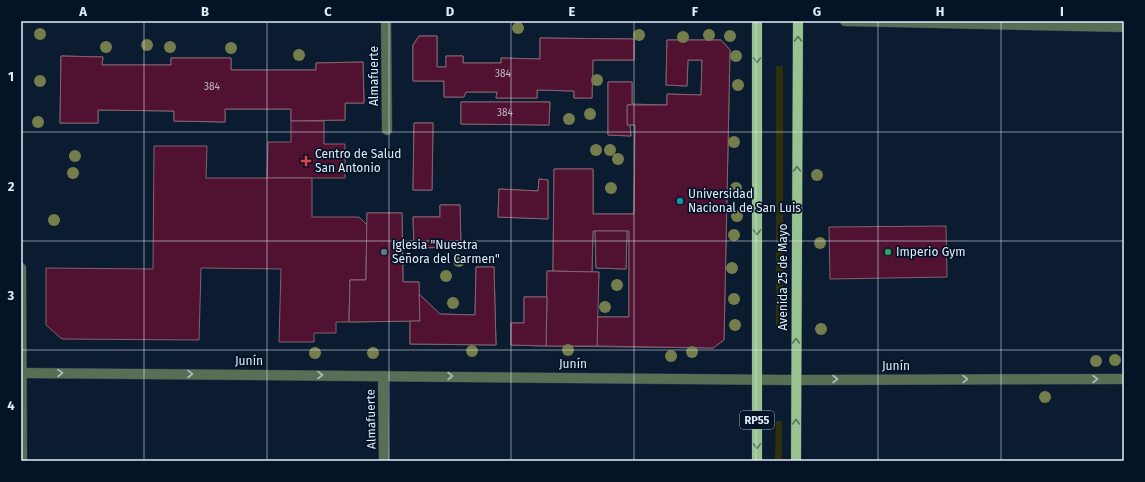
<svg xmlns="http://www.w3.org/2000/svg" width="1145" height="482" font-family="'Fira Sans',sans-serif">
<rect width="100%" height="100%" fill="#0b1c30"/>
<g fill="#2f300c">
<rect x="776" y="66" width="7" height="260"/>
<path d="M 776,421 L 782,421 L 782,461 L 775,461 Z"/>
</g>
<g fill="#511232" stroke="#82626e" fill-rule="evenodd">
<path d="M 419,36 L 437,36 L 437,67 L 446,67 L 446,56 L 463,56 L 463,63 L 501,63 L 501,58 L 540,59 L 540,38 L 634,39 L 634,60 L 593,60 L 592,98 L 574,98 L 574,91 L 537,90 L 537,98 L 496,98 L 497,92 L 466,92 L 464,97 L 444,97 L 444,81 L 413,81 L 413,45 Z"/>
<path d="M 419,36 L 437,36 L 437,67 L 446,67 L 446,56 L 463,56 L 463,63 L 501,63 L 501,58 L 540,59 L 540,38 L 634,39 L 634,60 L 593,60 L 592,98 L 574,98 L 574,91 L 537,90 L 537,98 L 496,98 L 497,92 L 466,92 L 464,97 L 444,97 L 444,81 L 413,81 L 413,45 Z"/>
<path d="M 667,40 L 721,40 L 730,50 L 724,340 L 713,348 L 546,346 L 547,271 L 553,271 L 554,169 L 593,169 L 593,214 L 634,214 L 635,125 L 630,125 L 631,136 L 608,135 L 608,82 L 632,82 L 632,104 L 667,105 L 667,94 L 701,95 L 702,60 L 688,60 L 687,86 L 666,85 ZM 699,126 L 699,140 L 665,142 L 665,127 ZM 696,181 L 697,188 L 665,189 L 664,182 ZM 593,231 L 595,231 L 596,268 L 626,269 L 627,231 L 629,231 L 629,317 L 597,317 L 599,272 L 592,272 ZM 664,253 L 692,253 L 692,261 L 663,261 ZM 666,294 L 694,294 L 694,302 L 665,301 Z"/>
<path d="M 667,40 L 721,40 L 730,50 L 724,340 L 713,348 L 597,346 L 597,317 L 629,317 L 629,231 L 593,231 L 592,272 L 553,271 L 554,169 L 593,169 L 593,214 L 634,214 L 635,125 L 627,125 L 627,105 L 667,105 L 667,94 L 701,95 L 702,60 L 688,60 L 687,86 L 666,85 Z"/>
<path d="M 61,56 L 103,57 L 102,65 L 171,65 L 171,58 L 231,58 L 231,70 L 316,70 L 316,63 L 363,62 L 364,103 L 345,103 L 345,120 L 291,121 L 291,109 L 225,109 L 225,122 L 174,121 L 174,111 L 98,110 L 98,123 L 60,123 Z"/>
<path d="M 61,56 L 103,57 L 102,65 L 171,65 L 171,58 L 231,58 L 231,70 L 316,70 L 316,63 L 363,62 L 364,103 L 345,103 L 345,120 L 291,121 L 291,109 L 225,109 L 225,122 L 174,121 L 174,111 L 98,110 L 98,123 L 60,123 Z"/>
<path d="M 608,82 L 632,82 L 632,104 L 627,105 L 627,125 L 630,125 L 631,136 L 608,135 Z"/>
<path d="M 461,102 L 550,102 L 549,125 L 461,124 Z"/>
<path d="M 461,102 L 550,102 L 549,125 L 461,124 Z"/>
<path d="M 291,121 L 324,121 L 324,144 L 345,144 L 345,178 L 267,178 L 268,142 L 291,142 Z"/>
<path d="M 414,123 L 433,123 L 432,190 L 413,190 Z"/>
<path d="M 414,123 L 433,123 L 432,190 L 413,190 Z"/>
<path d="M 154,146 L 207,146 L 206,178 L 312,178 L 312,217 L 359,217 L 367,225 L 366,280 L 350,280 L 349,322 L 336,322 L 336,333 L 314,333 L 314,342 L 279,342 L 281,269 L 201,268 L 199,340 L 62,339 L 46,325 L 46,268 L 153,269 Z"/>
<path d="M 539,179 L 548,180 L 548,219 L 498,217 L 499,189 L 538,191 Z"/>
<path d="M 539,179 L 548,180 L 548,219 L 498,217 L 499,189 L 538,191 Z"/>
<path d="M 440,205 L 460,205 L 461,247 L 414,248 L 413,217 L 440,217 Z"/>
<path d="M 440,205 L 460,205 L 461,247 L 414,248 L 413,217 L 440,217 Z"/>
<path d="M 367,213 L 402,213 L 403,282 L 419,282 L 419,294 L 440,314 L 475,315 L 476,267 L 494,267 L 496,345 L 410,344 L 410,321 L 349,322 L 350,280 L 366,280 Z"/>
<path d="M 367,213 L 402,213 L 403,282 L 419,282 L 420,321 L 349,322 L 350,280 L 366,280 Z"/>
<path d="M 946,226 L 947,277 L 830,279 L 829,227 Z"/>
<path d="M 595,231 L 627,231 L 626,269 L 596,268 Z"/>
<path d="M 476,267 L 494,267 L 496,345 L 410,344 L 410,321 L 420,321 L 419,294 L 440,314 L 475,315 Z"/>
<path d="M 547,271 L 599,272 L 597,346 L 546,346 Z"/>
<path d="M 524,297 L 547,297 L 546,346 L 511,345 L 511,323 L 524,323 Z"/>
<path d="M 524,297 L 547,297 L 546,346 L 511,345 L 511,323 L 524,323 Z"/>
</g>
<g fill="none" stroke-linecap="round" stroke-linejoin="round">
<g stroke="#29394c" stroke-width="11">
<g id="minor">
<path d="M 386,21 L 387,130"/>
<path d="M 845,21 L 1124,27"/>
<path d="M 21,268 L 22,461"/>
<path d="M 21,373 L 796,380 L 1124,379"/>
<path d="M 383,376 L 384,461"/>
</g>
</g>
<g stroke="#29394c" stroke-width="11">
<g id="major">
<path d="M 757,21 L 757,461"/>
<path d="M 796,461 L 798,21"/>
</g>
</g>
<use href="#minor" stroke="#5a6e56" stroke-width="10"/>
<use href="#major" stroke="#98c390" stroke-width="10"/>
</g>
<g fill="#747d4c">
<circle cx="518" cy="28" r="6"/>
<circle cx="40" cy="34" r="6"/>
<circle cx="639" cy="35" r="6"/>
<circle cx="709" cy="35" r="6"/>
<circle cx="730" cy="36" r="6"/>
<circle cx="683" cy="37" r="6"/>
<circle cx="147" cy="45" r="6"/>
<circle cx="106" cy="47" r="6"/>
<circle cx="170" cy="47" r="6"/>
<circle cx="231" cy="48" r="6"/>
<circle cx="299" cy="55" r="6"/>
<circle cx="736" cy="56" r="6"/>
<circle cx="597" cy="80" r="6"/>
<circle cx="40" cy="81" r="6"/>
<circle cx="738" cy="85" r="6"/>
<circle cx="590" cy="114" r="6"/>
<circle cx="569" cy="119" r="6"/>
<circle cx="38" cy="122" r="6"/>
<circle cx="734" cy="142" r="6"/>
<circle cx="596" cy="150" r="6"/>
<circle cx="610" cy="150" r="6"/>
<circle cx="75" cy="156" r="6"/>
<circle cx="618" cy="159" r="6"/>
<circle cx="73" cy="173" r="6"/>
<circle cx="817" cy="175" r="6"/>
<circle cx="611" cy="188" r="6"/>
<circle cx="736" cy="188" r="6"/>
<circle cx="737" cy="216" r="6"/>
<circle cx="54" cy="220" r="6"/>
<circle cx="734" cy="235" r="6"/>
<circle cx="820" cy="243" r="6"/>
<circle cx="459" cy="261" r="6"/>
<circle cx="732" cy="268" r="6"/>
<circle cx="446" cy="276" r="6"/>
<circle cx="617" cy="285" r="6"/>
<circle cx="734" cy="299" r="6"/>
<circle cx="453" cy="303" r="6"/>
<circle cx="605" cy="307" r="6"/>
<circle cx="735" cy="325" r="6"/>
<circle cx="821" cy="329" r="6"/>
<circle cx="568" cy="350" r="6"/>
<circle cx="472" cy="351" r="6"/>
<circle cx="692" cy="352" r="6"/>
<circle cx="315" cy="353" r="6"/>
<circle cx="373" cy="353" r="6"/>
<circle cx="671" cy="356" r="6"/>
<circle cx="1115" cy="360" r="6"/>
<circle cx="1096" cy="361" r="6"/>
<circle cx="1045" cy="397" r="6"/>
</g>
<defs><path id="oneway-chevron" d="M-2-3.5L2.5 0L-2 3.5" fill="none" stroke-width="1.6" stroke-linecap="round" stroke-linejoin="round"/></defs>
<g stroke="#557460">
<use href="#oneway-chevron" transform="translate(798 39) rotate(-90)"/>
<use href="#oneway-chevron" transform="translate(757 60) rotate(90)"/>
<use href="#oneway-chevron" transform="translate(797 169) rotate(-90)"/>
<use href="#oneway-chevron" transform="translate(757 232) rotate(90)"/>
<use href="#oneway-chevron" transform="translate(796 341) rotate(-90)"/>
<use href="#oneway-chevron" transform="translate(796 422) rotate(-90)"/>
<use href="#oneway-chevron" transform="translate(757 446) rotate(90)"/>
</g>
<g stroke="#abbab8">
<use href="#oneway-chevron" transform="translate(60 373)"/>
<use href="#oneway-chevron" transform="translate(190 374)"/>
<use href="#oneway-chevron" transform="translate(320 375)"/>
<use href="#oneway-chevron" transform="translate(450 376)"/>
<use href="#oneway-chevron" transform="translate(835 379)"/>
<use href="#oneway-chevron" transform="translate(965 379)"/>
<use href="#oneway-chevron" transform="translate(1095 379)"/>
</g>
<path fill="none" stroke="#e1ecfa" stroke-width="1" stroke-opacity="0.55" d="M 144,21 L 144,461M 267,21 L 267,461M 389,21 L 389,461M 511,21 L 511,461M 634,21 L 634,461M 756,21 L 756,461M 878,21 L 878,461M 1001,21 L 1001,461M 21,132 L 1124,132M 21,241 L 1124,241M 21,350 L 1124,350"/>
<path fill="#e0444e" stroke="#041326" stroke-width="1.5" d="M304 155h4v4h4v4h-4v4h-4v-4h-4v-4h4z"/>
<circle fill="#0f9aa8" stroke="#041326" stroke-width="1.5" cx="680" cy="201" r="4"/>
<circle fill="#6b7280" stroke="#041326" stroke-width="1.5" cx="384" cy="252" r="4"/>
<circle fill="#2e9e5b" stroke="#041326" stroke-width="1.5" cx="888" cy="252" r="4"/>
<g text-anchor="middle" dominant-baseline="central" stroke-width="3.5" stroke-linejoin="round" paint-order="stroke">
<g font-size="10" fill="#bdb6c8">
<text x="503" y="74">384</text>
<text x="212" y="87">384</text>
<text x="505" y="113">384</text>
</g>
<rect fill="#041326" stroke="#9fabba" stroke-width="1" x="740" y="411" width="34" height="18" rx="3"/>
<g font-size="11" font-weight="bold" fill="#e1ecfa">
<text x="757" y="420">RP55</text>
</g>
<g font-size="12" fill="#e1ecfa" stroke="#041326">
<text transform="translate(374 76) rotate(-90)">Almafuerte</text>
<text transform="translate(783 277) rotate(-90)">Avenida 25 de Mayo</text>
<text x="249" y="361">Junín</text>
<text x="573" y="364">Junín</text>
<text x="896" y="366">Junín</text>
<text transform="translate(371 419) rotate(-91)">Almafuerte</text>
</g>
<g font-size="12" fill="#e1ecfa" stroke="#041326" text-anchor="start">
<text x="315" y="154">Centro de Salud<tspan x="315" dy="14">San Antonio</tspan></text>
<text x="688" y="194">Universidad<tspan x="688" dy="14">Nacional de San Luis</tspan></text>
<text x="392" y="245">Iglesia "Nuestra<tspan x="392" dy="14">Señora del Carmen"</tspan></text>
<text x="896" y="252">Imperio Gym</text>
</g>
</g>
<rect width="1145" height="482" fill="none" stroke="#041326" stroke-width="44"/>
<rect x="22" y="22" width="1101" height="438" fill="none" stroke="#e1ecfa" stroke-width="1.5"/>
<g font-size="13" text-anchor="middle" font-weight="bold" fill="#e1ecfa">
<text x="83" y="16">A</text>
<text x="205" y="16">B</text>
<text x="328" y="16">C</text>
<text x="450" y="16">D</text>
<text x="572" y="16">E</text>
<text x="695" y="16">F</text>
<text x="817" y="16">G</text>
<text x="940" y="16">H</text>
<text x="1062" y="16">I</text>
<text x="11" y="81">1</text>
<text x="11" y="191">2</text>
<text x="11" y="300">3</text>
<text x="11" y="410">4</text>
</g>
</svg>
